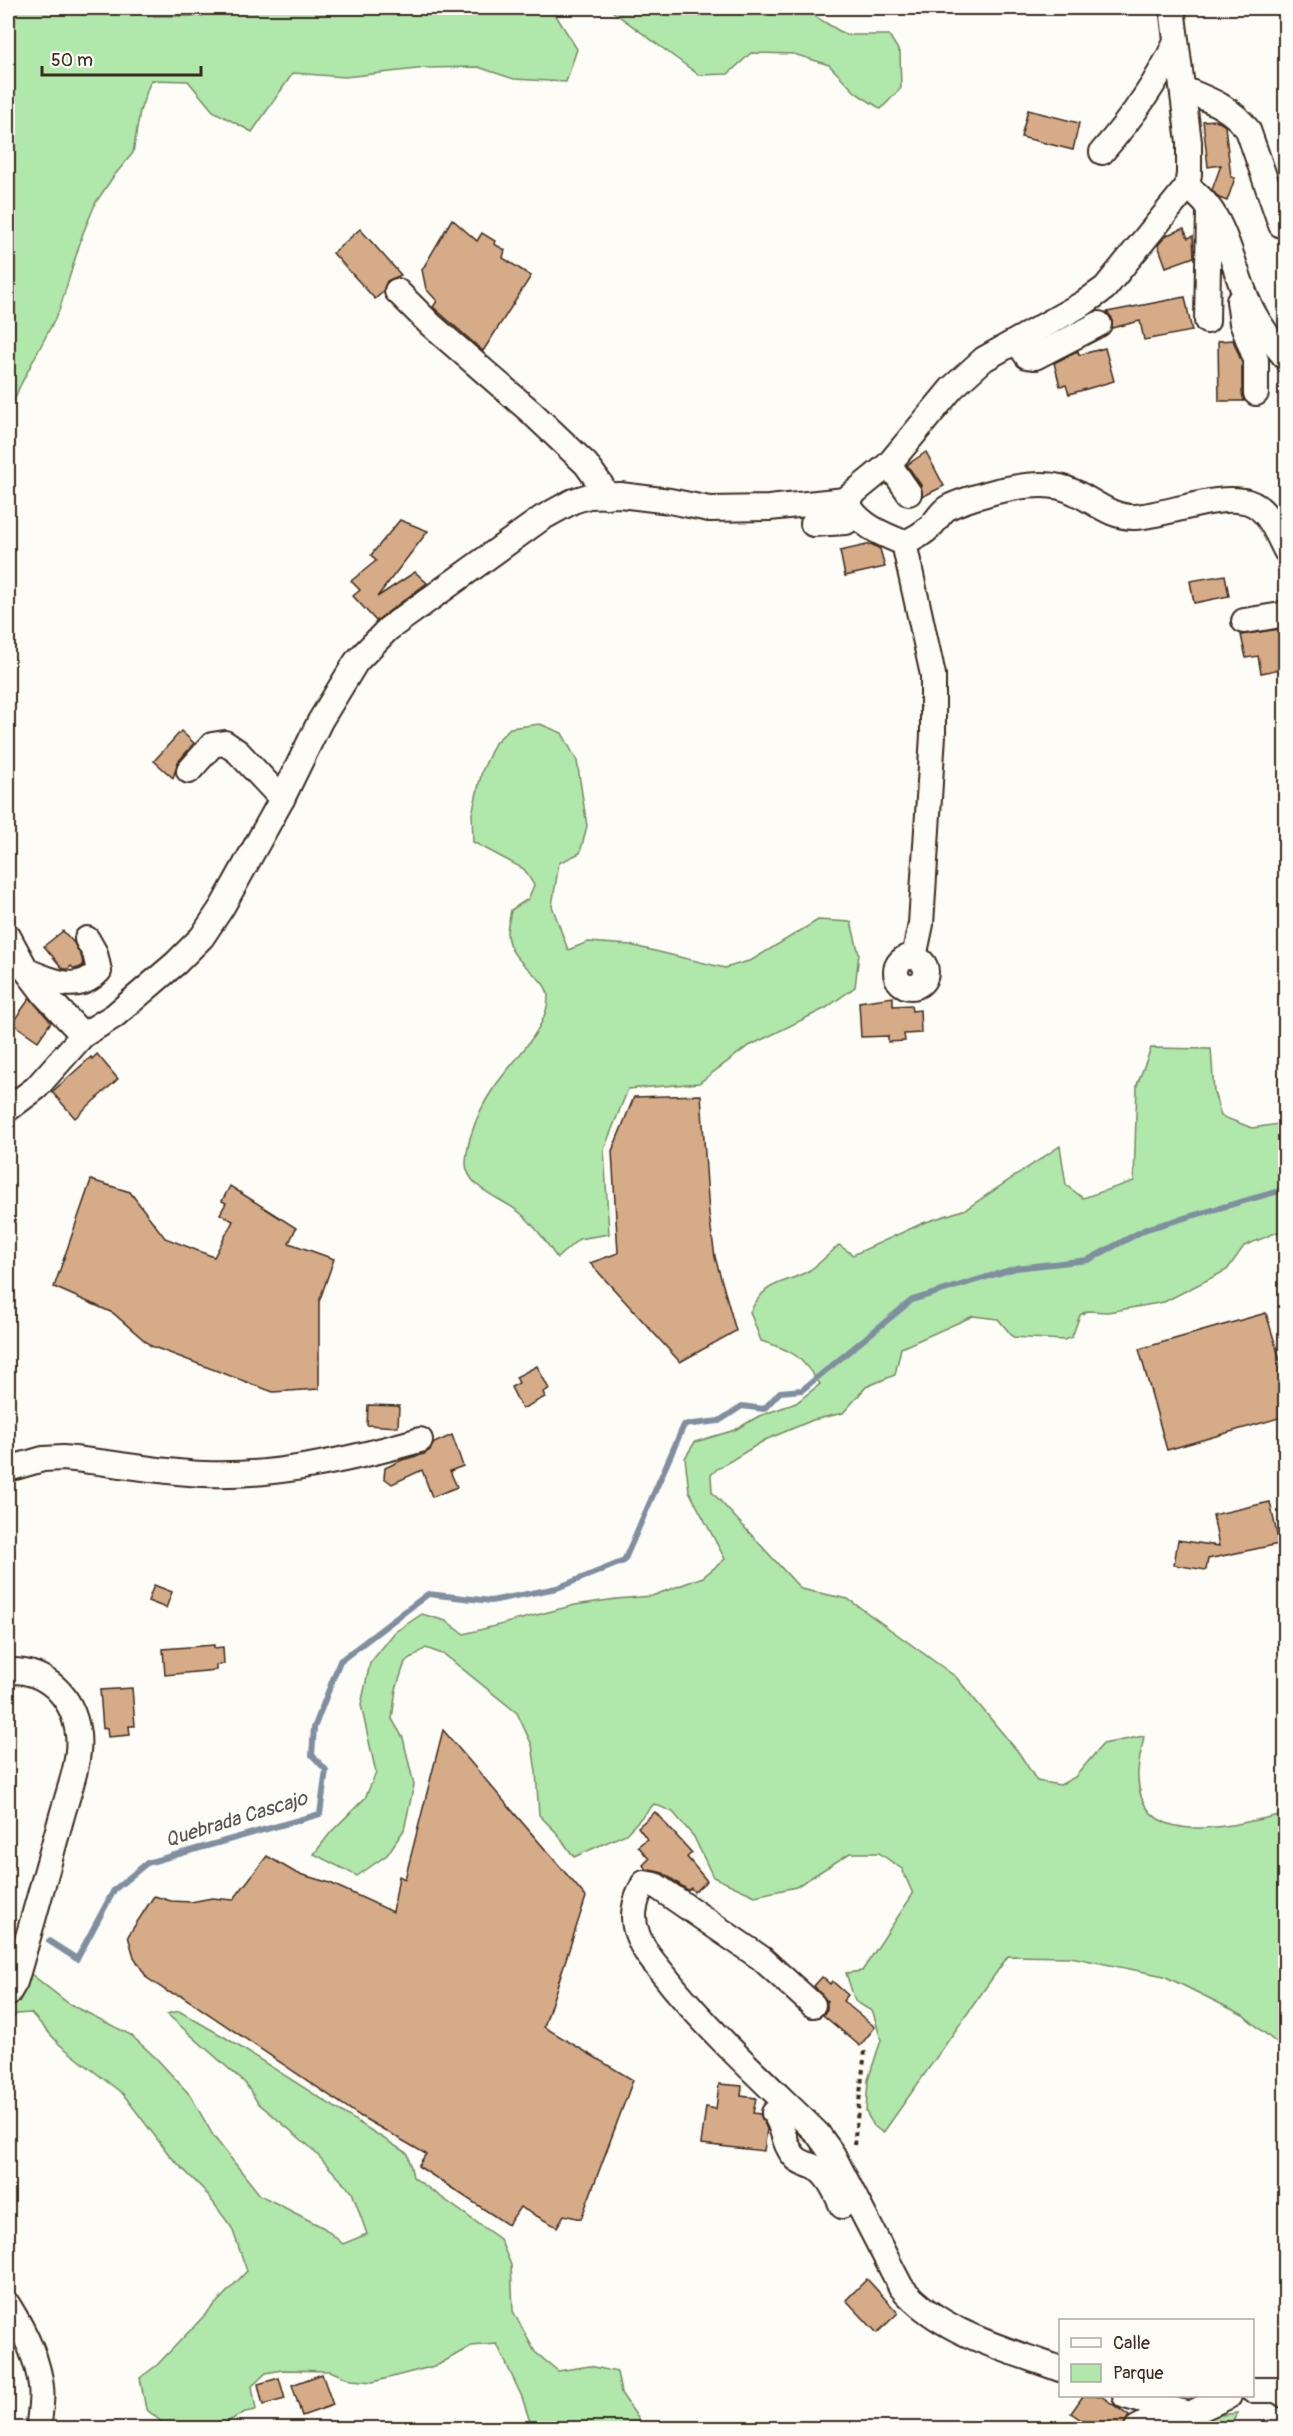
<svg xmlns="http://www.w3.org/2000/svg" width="1293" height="2436" font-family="Pangolin,sans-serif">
<rect width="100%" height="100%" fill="#fdfcf7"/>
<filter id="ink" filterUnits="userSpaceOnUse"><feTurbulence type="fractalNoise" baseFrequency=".0167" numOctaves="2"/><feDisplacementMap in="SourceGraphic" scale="12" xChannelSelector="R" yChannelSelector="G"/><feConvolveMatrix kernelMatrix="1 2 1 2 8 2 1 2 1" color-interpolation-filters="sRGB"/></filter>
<g filter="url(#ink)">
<g fill="#b0e7aa" stroke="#768864" stroke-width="1.5">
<path d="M 8,8 L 78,8 L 89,11 L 120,11 L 150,16 L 202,16 L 210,8 L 555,8 L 555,14 L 577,49 L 566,82 L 514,79 L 478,67 L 426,68 L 345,77 L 293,73 L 252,132 L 213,111 L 188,81 L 151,80 L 140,111 L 133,153 L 113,177 L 96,202 L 83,233 L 59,311 L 19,388 L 8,416 Z"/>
<path d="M 608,8 L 813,8 L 816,17 L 846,35 L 889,35 L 900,53 L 901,88 L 881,109 L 856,93 L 829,65 L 794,54 L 751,53 L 728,74 L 699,75 Z"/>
<path d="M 540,724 L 562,733 L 577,761 L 587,826 L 580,853 L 559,863 L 552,906 L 568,950 L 588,942 L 630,945 L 725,968 L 752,960 L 818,920 L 851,922 L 859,954 L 855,987 L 826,1008 L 747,1047 L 699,1083 L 628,1089 L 604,1149 L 609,1234 L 579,1239 L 557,1258 C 546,1242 534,1224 519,1212 C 503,1199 474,1191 467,1170 C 464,1162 468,1147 470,1138 C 475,1122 483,1103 493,1089 C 510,1063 549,1029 548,996 C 547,975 508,964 507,933 C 507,926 510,918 511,910 L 528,899 L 534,885 L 524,869 L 473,842 L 472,814 L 482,771 L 495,743 L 510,728 Z"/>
<path d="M 1151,1048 L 1211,1049 L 1214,1092 L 1221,1116 L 1252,1128 L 1285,1123 L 1285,1229 L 1244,1246 L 1227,1270 L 1164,1302 L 1108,1312 L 1087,1311 L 1080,1315 L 1072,1337 L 1064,1340 L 1013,1337 L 998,1319 L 973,1316 L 901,1348 L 895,1375 L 866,1387 L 843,1413 L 813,1420 L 765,1440 L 717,1469 L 711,1475 L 712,1492 L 801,1589 L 848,1599 L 956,1677 L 1019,1753 L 1037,1781 L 1060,1785 L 1075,1777 L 1103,1744 L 1144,1736 C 1142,1749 1137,1764 1138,1778 C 1141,1852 1232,1825 1279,1815 L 1285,1820 L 1285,2050 L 1243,2015 L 1164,1976 L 1071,1957 L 1008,1956 L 883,2133 L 874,2126 L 866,2112 L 868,2080 L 881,2040 L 873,2012 L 855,2001 L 846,1973 L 862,1971 L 913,1894 L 902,1869 L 879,1853 L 850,1853 L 796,1887 L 755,1896 L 713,1877 L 694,1837 L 673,1812 L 654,1804 L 626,1834 L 574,1857 L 556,1832 L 539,1815 L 536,1772 L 532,1745 L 517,1713 L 445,1655 L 426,1648 L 405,1662 L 396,1689 L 392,1719 L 403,1738 L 414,1785 L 404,1830 L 387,1855 L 357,1876 L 314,1854 L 331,1832 L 365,1798 L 376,1773 L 361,1705 L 370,1663 L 395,1632 L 422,1614 L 446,1621 L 464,1634 L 575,1605 L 616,1599 L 652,1596 L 703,1577 L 725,1559 L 689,1491 L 685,1458 L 695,1442 L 735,1430 L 759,1416 L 796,1403 L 820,1384 C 800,1356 795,1351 761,1341 L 750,1312 C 767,1278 783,1286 810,1270 C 820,1263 830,1253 839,1245 L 853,1255 L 923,1223 L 966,1209 L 1060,1146 L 1066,1185 L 1083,1198 L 1134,1181 L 1137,1085 Z"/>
<path d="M 8,1956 L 68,2003 L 131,2035 L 157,2059 L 190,2095 L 214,2137 L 260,2195 L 324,2228 L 343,2244 L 367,2234 L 352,2192 L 310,2147 L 258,2103 L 245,2083 L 167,2014 L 179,2011 L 226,2038 L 408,2154 L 413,2177 L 500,2239 L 511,2265 L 513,2311 L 535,2352 L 558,2371 L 590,2366 L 617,2372 L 621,2393 L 642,2424 L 640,2428 L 532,2428 L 522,2397 L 497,2344 L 471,2346 L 438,2365 L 373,2382 L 351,2380 L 330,2371 L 282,2370 L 266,2373 L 252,2386 L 256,2410 L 245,2412 L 216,2428 L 169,2428 L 146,2409 L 140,2378 L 157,2365 L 247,2271 L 232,2228 L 204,2190 L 170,2156 L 123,2094 L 60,2045 L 31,2013 L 16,2014 L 8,2026 Z"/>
<path d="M 1238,2413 L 1228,2428 L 1192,2428 L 1213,2416 Z"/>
</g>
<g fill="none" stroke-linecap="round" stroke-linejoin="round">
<g stroke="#808fa0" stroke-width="6">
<path d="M 8,1937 L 20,1935"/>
<path d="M 49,1941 L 77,1959 L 114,1890 L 147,1863 L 320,1814 L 326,1770 L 312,1755 L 314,1728 L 340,1661 L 428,1594 L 491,1601 L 557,1588 L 624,1561 L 684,1425 L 719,1421 L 742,1406 L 764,1409 L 780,1392 L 802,1390 L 912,1300 L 1016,1268 L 1088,1260 L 1146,1229 L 1286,1189"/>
</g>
</g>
<g fill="#d6ab87" stroke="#3b2a1e" stroke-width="1.5">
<path d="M 1028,110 L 1079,123 L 1073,150 L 1021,137 Z"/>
<path d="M 1216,120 L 1225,126 L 1231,177 L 1235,178 L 1227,201 L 1219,198 L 1212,190 L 1221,165 L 1208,167 L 1203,121 Z"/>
<path d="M 452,219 L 477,241 L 482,233 L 495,241 L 494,244 L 505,250 L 503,258 L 531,276 L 483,351 L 433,307 L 437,301 L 426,289 L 422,270 Z"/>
<path d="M 360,229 L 401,275 L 387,281 L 383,292 L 375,299 L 333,253 Z"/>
<path d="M 1182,229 L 1184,229 L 1188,238 L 1193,236 L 1194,257 L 1166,267 L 1158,245 L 1167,235 Z"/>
<path d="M 1185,297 L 1192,331 L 1144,340 L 1140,321 L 1112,328 L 1112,318 L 1107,312 Z"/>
<path d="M 1233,340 L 1242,363 L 1242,393 L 1244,401 L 1219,401 L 1218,341 Z"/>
<path d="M 1105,348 L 1114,381 L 1069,394 L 1066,385 L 1060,386 L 1054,363 L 1078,351 L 1079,355 Z"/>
<path d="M 926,452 L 944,486 L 922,497 L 921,485 L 907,465 Z"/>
<path d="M 400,520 L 428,531 L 377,597 L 415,572 L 427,583 L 376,621 L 353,596 L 360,590 L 351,581 L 376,561 L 371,555 Z"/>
<path d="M 871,544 L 880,549 L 885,567 L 845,576 L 840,551 Z"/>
<path d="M 1225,575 L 1229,596 L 1194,603 L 1190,581 Z"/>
<path d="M 1286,628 L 1286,668 L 1261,673 L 1258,656 L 1246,658 L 1241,635 Z"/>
<path d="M 181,731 L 194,743 L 178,762 L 173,778 L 154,761 Z"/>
<path d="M 63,931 L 74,943 L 82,958 L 83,966 L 78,968 L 74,969 L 71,966 L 68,969 L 63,969 L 44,946 Z"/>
<path d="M 893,997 L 893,1006 L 911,1005 L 912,1011 L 920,1010 L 921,1033 L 904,1034 L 905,1041 L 888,1042 L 888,1036 L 861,1037 L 859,1002 Z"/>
<path d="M 30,998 L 51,1022 L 38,1041 L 12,1023 Z"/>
<path d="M 97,1054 L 118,1079 L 75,1118 L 52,1092 L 91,1057 L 92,1059 Z"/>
<path d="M 701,1095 L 709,1214 L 715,1257 L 736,1331 L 680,1362 L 590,1263 L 618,1253 L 612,1151 L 634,1097 Z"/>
<path d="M 91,1180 L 130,1192 L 165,1238 L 214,1257 L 233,1221 L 220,1214 L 226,1203 L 222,1201 L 230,1186 L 296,1228 L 289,1243 L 334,1259 L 319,1302 L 319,1389 L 273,1392 L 151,1346 L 113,1313 L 54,1287 Z"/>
<path d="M 1266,1313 L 1286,1380 L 1286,1416 L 1167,1450 L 1139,1349 Z"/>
<path d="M 537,1366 L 549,1389 L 543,1392 L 545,1397 L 522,1409 L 511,1387 L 519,1383 L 516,1377 Z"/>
<path d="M 368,1405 L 399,1406 L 398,1427 L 367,1425 Z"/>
<path d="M 452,1435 L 463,1466 L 450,1471 L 457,1487 L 432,1497 L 422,1470 L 392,1484 L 384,1478 L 385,1468 L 402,1460 L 424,1454 L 430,1450 L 434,1443 Z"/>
<path d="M 1270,1502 L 1279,1544 L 1208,1559 L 1206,1570 L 1174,1565 L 1178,1540 L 1219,1546 L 1213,1515 Z"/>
<path d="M 154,1585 L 172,1592 L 166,1608 L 148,1601 Z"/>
<path d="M 214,1645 L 214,1648 L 223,1647 L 224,1664 L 216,1665 L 216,1670 L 165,1675 L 163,1649 Z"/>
<path d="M 132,1688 L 135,1726 L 129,1726 L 130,1735 L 108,1737 L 107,1728 L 103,1729 L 100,1690 Z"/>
<path d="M 443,1730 L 586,1897 L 544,2027 L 633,2080 L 581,2219 L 564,2215 L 557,2227 L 520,2207 L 508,2225 L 418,2166 L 426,2154 L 360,2116 L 182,1996 L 168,1992 L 147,1978 L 134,1957 L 128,1936 L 154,1896 L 171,1901 L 191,1902 L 212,1898 L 233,1900 L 267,1856 L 296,1873 L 330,1883 L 393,1912 L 399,1876 L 405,1879 Z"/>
<path d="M 655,1812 L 692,1853 L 687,1857 L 707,1881 L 694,1892 L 691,1888 L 688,1890 L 663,1873 L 646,1869 L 643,1865 L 649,1859 L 638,1846 L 647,1839 L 638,1827 Z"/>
<path d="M 822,1977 L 830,1984 L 832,1981 L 848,1995 L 843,2001 L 875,2027 L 860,2046 L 823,2015 L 827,2009 L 827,2001 L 814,1986 Z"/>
<path d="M 719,2084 L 742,2086 L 741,2096 L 756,2098 L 753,2113 L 760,2114 L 767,2129 L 764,2151 L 701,2144 L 706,2107 L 716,2109 Z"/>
<path d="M 867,2279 L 898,2313 L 877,2333 L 846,2300 Z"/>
<path d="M 322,2374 L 333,2405 L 302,2416 L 292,2385 Z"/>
<path d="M 279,2378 L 285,2399 L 263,2405 L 258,2384 Z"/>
<path d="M 1083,2396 L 1101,2396 L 1129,2416 L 1122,2428 L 1093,2428 L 1071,2413 Z"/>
</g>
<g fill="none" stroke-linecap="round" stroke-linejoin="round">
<g stroke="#3b2a1e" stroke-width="28">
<g id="minor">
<path d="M 1183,89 C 1208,99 1231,107 1248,130 L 1281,225"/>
<path d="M 1102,152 C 1131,119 1158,81 1176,42"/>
<path d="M 1187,187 C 1229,213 1231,272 1253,312 C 1262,329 1273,343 1286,358"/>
<path d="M 397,291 L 431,325 L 530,411 L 586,464 L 601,485 L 606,496"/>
<path d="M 1239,301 L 1242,323 L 1256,360 L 1256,393"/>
<path d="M 1207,321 L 1209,211"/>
<path d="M 1017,341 L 1027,356 L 1035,357 L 1099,324"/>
<path d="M 889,464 L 909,493"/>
<path d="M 845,500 C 859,525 879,533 904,543 L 933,675 L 933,735 L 921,924 L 914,957"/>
<path d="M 813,524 L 846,522 L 852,513"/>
<path d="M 904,543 C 914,539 923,534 931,526 C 937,520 941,511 949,507 C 963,500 982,495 997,491 C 1016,487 1041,482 1060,487 C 1087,493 1106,518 1135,517 C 1167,515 1219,493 1248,502 C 1268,508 1277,534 1286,551"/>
<path d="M 1244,621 L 1281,615 L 1286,612"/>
<path d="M 189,771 L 212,745 L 225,743 L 238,752 L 282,799"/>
<path d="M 8,936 L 27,971 L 45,995 L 83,1035"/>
<circle cx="911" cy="972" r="15"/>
<path d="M 27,971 C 53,981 77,994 99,971 L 95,953 L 87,939"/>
<path d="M 8,1109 L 36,1088 L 83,1035 L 114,1016 L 176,963 L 202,937 L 222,907 L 282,799 L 320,721 L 356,662 L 388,629 L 542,518 L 573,501 L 589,496 L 620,495 L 670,501 L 709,509 L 769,508 L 845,500 L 889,464 L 952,388 L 984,359 L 1084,303 L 1105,288 L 1187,187 L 1189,174 L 1189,142 L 1172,8"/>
<path d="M 8,1469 L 43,1459 L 63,1458 C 110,1462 157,1472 204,1474 C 275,1477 352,1459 420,1440"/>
<path d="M 8,1671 C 46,1669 73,1696 78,1734 C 81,1761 68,1793 61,1819 C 46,1873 31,1928 15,1982 L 8,1994"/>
<path d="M 813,2005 L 761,1958 L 655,1885 L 644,1883 C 635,1900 630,1917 638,1936 C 645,1955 660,1969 672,1985 C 716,2038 768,2085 818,2134 L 833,2155 L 901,2287 C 940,2333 1006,2349 1060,2369"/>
<path d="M 774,2113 C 784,2126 783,2144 794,2156 C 800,2164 811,2164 819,2170 C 830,2179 836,2193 842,2206"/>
<path d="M 8,2305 C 23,2329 38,2358 41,2387 C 43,2400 39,2415 39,2428"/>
<path d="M 1252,2390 L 1277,2390 L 1286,2396"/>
<path d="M 1125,2396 L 1189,2414"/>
<path d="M 1137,2428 L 1172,2409"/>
<path d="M 1176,2428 L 1189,2414 L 1229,2396"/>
</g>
</g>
<path stroke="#3b2a1e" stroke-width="4" stroke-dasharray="4.5 4.5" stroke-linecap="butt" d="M 854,2145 L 865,2051"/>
<use href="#minor" stroke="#fdfcf7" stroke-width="24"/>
</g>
</g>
<g text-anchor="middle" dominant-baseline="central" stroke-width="4.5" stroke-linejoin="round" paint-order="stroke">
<g font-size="20" font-style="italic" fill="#585454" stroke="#fdfcf7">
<text transform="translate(236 1819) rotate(-17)">Quebrada Cascajo</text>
</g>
</g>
<rect width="1293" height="2436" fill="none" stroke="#fdfcf7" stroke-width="30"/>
<rect x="15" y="15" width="1263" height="2406" fill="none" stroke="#3b2a1e" stroke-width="2" filter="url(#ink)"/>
<rect x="1059" y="2319" width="195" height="78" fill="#fdfcf7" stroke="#afa8a0" stroke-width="1.5"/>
<rect x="1071" y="2338" width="30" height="9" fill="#fdfcf7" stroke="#afa8a0" stroke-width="1.5"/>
<text x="1113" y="2349" font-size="18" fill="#3b2a1e">Calle</text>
<rect x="1071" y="2364" width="30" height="18" fill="#b0e7aa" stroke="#afa8a0" stroke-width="1.5"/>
<text x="1113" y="2379" font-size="18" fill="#3b2a1e">Parque</text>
<path d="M42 66v9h159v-9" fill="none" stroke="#3b2a1e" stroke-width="3"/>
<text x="51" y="66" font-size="18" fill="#3b2a1e" stroke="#fdfcf7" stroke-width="4.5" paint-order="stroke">50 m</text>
</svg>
